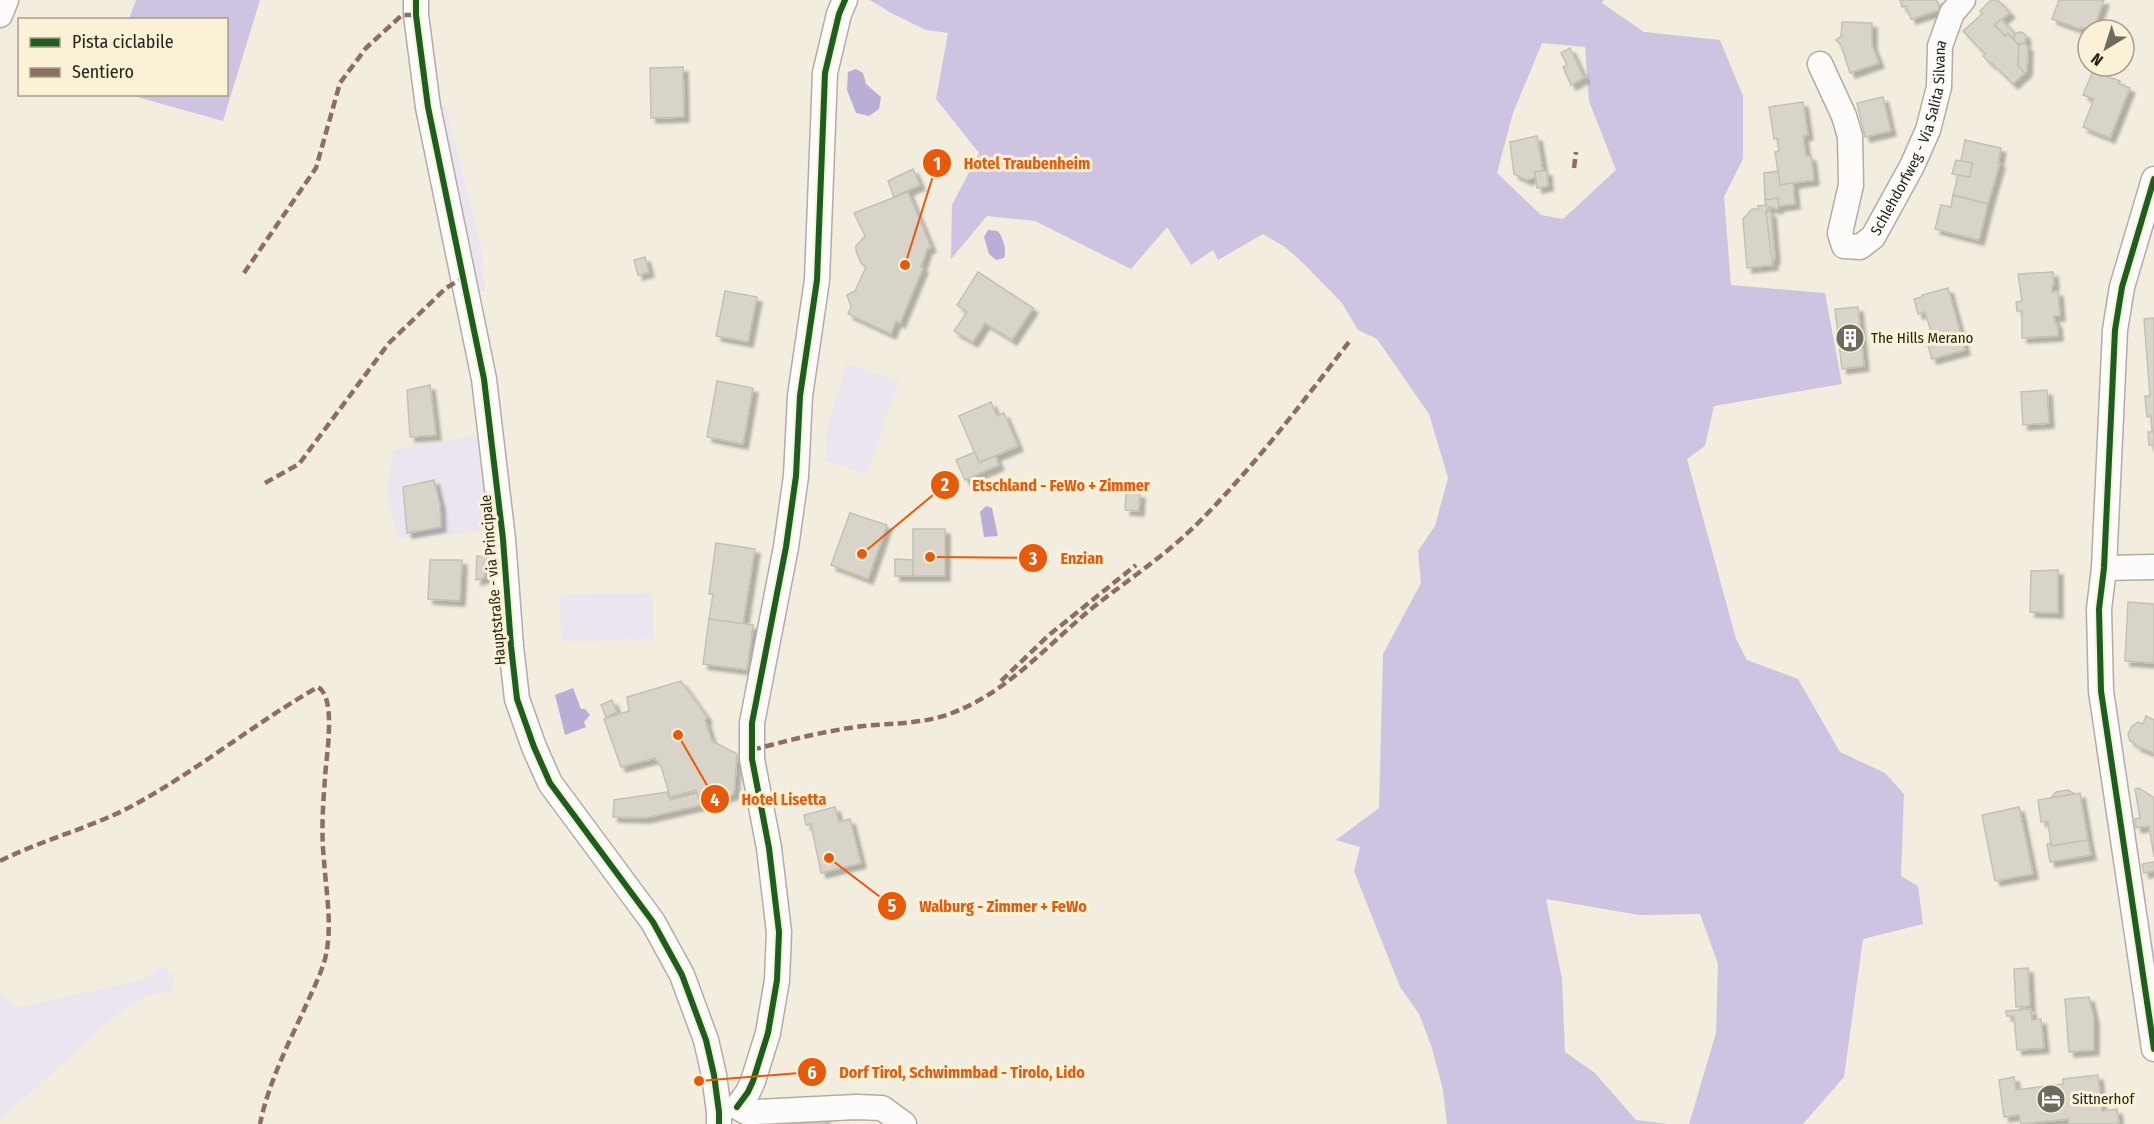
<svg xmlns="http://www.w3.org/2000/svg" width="2154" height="1124" font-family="'Fira Sans Condensed',sans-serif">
<defs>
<filter id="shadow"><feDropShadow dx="5" dy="5" stdDeviation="1.5" flood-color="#0004"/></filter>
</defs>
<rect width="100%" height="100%" fill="#f2eddf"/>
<g fill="#eae5ee">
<path d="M 445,105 L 481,248 L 485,292 L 475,292 L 428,107 Z"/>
<path d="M 847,364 L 898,381 L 867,474 L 824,460 L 828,446 L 825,436 Z"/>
<path d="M 483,434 L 492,530 L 400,539 L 387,498 L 393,450 Z"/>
<path d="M 652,593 L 653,639 L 561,641 L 560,595 Z"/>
<path d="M 160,967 L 175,974 L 171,990 L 147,996 L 117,1014 L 0,1120 L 0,991 L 15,1008 L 144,980 Z"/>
</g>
<g fill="#cec3e1" fill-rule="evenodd">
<path d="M 136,0 L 260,0 L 223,121 L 130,95 L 226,94 L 226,20 L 129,19 Z"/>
<path d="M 870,0 L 1604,0 L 1602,3 L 1644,32 L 1720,40 L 1743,96 L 1743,159 L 1724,197 L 1731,285 L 1825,293 L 1842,384 L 1714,406 L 1705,446 L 1687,459 L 1736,639 L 1747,660 L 1798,679 L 1840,752 L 1885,773 L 1904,794 L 1901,876 L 1918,886 L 1923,924 L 1863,939 L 1844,1077 L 1803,1124 L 1689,1124 L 1716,1033 L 1718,964 L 1700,914 L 1639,915 L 1546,899 L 1562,979 L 1565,1052 L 1595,1073 L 1636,1120 L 1669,1124 L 1447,1124 L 1443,1090 L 1432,1048 L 1419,1014 L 1400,987 L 1354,871 L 1360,847 L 1336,840 L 1379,808 L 1383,654 L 1421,583 L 1418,551 L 1435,526 L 1448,478 L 1429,414 L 1377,339 L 1358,330 L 1342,303 L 1304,264 L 1285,247 L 1263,234 L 1218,260 L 1213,250 L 1191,265 L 1167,227 L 1131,269 L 1035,221 L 987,216 L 951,259 L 952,205 L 979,153 L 936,99 L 948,33 L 926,30 L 891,13 ZM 1542,43 L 1585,47 L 1589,101 L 1616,170 L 1563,219 L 1541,215 L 1497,173 L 1513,113 Z"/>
</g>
<g fill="#baadd6">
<path d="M 856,69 L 863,73 L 866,84 L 881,97 L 879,109 L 869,116 L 856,113 L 847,90 L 848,72 Z"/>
<path d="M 988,230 L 998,231 C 1003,238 1007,250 1004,258 L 996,260 L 989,254 L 984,237 Z"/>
<path d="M 986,506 L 992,508 L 998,536 L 984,537 L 980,512 Z"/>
<path d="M 573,688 L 581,709 L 585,709 L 590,715 L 584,722 L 586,727 L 565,735 L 555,695 Z"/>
</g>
<g fill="#d8d4c9" stroke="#c4c0b5" stroke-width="1.5" filter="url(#shadow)">
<path d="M 1900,0 L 1937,0 L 1940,10 L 1911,19 L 1906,6 L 1902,7 Z"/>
<path d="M 1991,0 L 1998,0 L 2010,13 L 1995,25 L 2005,36 L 2008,33 L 2019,45 L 2018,66 L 2025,73 L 2013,84 L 1992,63 L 1991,64 L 1983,56 L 1985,54 L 1963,31 L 1982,14 L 1980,11 Z"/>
<path d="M 2059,0 L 2104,0 L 2093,30 L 2081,27 L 2080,29 L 2052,19 Z"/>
<path d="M 2001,19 L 2015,34 L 2013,39 L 2008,33 L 2005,36 L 1995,25 Z"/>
<path d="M 1842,22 L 1872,23 L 1872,45 L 1879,63 L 1850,73 L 1841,45 L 1836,40 L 1841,36 Z"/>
<circle cx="2020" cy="38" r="6"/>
<path d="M 2024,43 L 2028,47 L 2027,71 L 2025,73 L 2018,66 L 2019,45 Z"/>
<path d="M 1570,48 L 1584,78 L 1571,85 L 1563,67 L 1567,65 L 1561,53 Z"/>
<path d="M 683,67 L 684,117 L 651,118 L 650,68 Z"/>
<path d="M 2093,71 L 2120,81 L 2119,84 L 2130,88 L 2110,138 L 2083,127 L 2094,99 L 2083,95 Z"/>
<path d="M 1883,97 L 1891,131 L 1865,137 L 1857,103 Z"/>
<path d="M 1803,102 L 1808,135 L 1803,136 L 1806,156 L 1811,156 L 1814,180 L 1780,185 L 1775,152 L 1779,151 L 1777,138 L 1774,139 L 1769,107 Z"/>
<path d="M 1537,136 L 1543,171 L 1535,172 L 1536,177 L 1527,180 L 1514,174 L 1510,142 Z"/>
<path d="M 1965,140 L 2001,148 L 1998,163 L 2000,163 L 1988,204 L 1953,195 L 1958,175 L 1970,177 L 1972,163 L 1961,161 Z"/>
<path d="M 1956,160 L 1972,163 L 1970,177 L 1952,174 Z"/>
<path d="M 913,169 L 920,185 L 894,197 L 888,181 Z"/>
<path d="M 1543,171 L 1547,171 L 1548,186 L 1537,188 L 1535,172 Z"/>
<path d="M 1778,171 L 1780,185 L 1793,183 L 1795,204 L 1779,206 L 1778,198 L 1765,200 L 1764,173 Z"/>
<path d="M 908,192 L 931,247 L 927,249 L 921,267 L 923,268 L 900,323 L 896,321 L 891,334 L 848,314 L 851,307 L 847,295 L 855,291 L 866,267 L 861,263 L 856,251 L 856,246 L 865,236 L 854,213 Z"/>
<path d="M 1953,195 L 1988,204 L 1979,240 L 1935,229 L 1941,205 L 1951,207 Z"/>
<path d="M 1778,198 L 1779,206 L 1777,209 L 1766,206 L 1765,200 Z"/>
<path d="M 1766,205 L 1769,208 L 1766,212 L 1773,265 L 1747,268 L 1743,219 L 1752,209 L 1758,209 L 1758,206 Z"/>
<path d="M 1766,212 L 1771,212 L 1775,259 L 1772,260 Z"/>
<path d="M 645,257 L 649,272 L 638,275 L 634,260 Z"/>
<path d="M 978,272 L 1033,308 L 1012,340 L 985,323 L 973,342 L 954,331 L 967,312 L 957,305 Z"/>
<path d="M 2053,272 L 2054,285 L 2052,285 L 2052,292 L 2058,291 L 2060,316 L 2054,316 L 2055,323 L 2057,323 L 2058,336 L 2022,338 L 2022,311 L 2017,311 L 2016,302 L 2022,301 L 2018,274 Z"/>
<path d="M 1948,288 L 1965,350 L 1932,359 L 1925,336 L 1932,334 L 1925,312 L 1918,314 L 1914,299 L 1922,297 L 1922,295 Z"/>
<path d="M 725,291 L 757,297 L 748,342 L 716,336 Z"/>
<path d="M 1858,307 L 1864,366 L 1842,369 L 1835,309 Z"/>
<path d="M 2154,318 L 2154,445 L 2149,445 L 2148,432 L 2152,432 L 2151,416 L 2147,417 L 2145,396 L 2150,396 L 2144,319 Z"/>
<path d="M 717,381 L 753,388 L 743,444 L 707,437 Z"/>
<path d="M 430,385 L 436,435 L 410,437 L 407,390 Z"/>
<path d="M 2047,390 L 2049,423 L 2023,425 L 2021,392 Z"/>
<path d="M 991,402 L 997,416 L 1004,413 L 1018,446 L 979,463 L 959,416 Z"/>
<path d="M 975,452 L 979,463 L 995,456 L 999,465 L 965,480 L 956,460 Z"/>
<path d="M 434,480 L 440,505 L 441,527 L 407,533 L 403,487 Z"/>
<path d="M 1126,493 L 1140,493 L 1139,511 L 1125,510 Z"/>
<path d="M 850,513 L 887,525 L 868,579 L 831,565 Z"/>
<rect x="913" y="529" width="32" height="47"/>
<path d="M 716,543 L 755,549 L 743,624 L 709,619 L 713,594 L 709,594 Z"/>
<path d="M 477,556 L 488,558 L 484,578 L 476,580 Z"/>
<path d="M 895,559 L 913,560 L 913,576 L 895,576 Z"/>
<path d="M 430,560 L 462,560 L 460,601 L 428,599 Z"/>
<path d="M 2058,570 L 2058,613 L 2030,612 L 2031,571 Z"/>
<path d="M 2128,602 L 2154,604 L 2154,663 L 2125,661 Z"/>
<path d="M 709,619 L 753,625 L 747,670 L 703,664 Z"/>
<path d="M 681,681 L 707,717 L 705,720 L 712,741 L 737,754 L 734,794 L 701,805 L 696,790 L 670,797 L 661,766 L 655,758 L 621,767 L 604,719 L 629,711 L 627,697 Z"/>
<path d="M 612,700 L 617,712 L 606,717 L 601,705 Z"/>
<path d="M 2146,716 L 2154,720 L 2154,753 L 2136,746 L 2136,744 L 2130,741 L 2128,734 L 2132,726 L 2138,722 L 2143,724 Z"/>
<path d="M 2139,788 L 2154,798 L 2154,857 L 2149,826 L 2136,828 L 2135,819 L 2140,818 L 2135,789 Z"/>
<path d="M 2068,790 L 2075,794 L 2051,798 L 2056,792 Z"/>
<path d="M 667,792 L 670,800 L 697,793 L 701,805 L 645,818 L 613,817 L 614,800 Z"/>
<path d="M 2080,793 L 2088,840 L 2051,846 L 2048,821 L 2041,822 L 2038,800 Z"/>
<path d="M 835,807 L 839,822 L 850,819 L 861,863 L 821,873 L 811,824 L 806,825 L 804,815 Z"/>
<path d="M 2019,807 L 2033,874 L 1995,881 L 1982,815 Z"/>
<path d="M 2088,840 L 2091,855 L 2050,862 L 2047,844 L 2051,843 L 2051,846 Z"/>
<path d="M 2154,862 L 2154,871 L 2144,873 L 2142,864 Z"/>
<path d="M 2028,968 L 2030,1006 L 2016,1007 L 2014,969 Z"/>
<path d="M 2089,997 L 2094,1019 L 2094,1050 L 2069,1052 L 2065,999 Z"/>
<path d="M 2031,1009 L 2032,1020 L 2041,1019 L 2044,1048 L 2017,1050 L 2014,1016 L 2007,1016 L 2006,1011 Z"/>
<path d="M 2098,1075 L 2102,1111 L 2117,1109 L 2119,1124 L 2069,1124 L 2068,1119 L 2021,1124 L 2019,1115 L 2004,1117 L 1999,1080 L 2014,1077 L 2016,1090 L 2063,1084 L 2063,1079 Z"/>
<path d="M 825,1117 L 825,1124 L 747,1124 Z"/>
</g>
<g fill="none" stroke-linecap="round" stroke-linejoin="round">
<g stroke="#b1ada2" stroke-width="27">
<g id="minor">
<path d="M 416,0 L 416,15 L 428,107 L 484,379 L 503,539 L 511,646 L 517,699 L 534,747 L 550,783 L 653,922 L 682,975 L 706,1040 L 714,1075 L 719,1112 L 719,1124"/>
<path d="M 0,15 L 6,0"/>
<path id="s1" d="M 1820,64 L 1844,116 L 1850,136 L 1851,185 L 1840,233 L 1844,246 L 1860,247 L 1873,237 L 1912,166 L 1928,130 L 1939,87 L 1940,46 L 1952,13 L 1963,0"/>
<path d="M 2154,179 L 2122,287 L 2115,330 L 2104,568 L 2099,609 L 2101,691 L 2154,1049"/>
<path d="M 2104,568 L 2154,567"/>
<path d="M 737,1107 L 748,1092 L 753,1081 L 768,1033 L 777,980 L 779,932 L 769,848 L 752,759 L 752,723 L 786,547 L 796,476 L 800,396 L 817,280 L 825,73 L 839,14 L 845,0"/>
<path d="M 737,1107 L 746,1112 L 756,1112 L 856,1107 L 882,1108 L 904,1124"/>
</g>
</g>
<use href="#minor" stroke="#fdfcfa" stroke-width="24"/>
<g stroke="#8d6e63" stroke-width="4.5" stroke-dasharray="9 4.5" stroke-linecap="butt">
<path d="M 1574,168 L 1576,152"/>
<path d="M 244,273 L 316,168 L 340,83 L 366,48 L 402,15 L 416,15"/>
<path d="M 265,483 L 299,464 L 389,343 L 446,288 L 463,278"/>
<path d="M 1001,681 L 1049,635 L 1136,565"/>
<path d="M 752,750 C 789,740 825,731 863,726 C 893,723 924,724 952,713 C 1010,691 1049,643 1096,605 C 1132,577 1170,552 1202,519 C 1256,464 1302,403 1349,342"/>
<path d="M 0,861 C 44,839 91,828 134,805 C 198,770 255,723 318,687 C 337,698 326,757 325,778 C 323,805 321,832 324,860 C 326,892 333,927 325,959 C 320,977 311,993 304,1010 C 287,1046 268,1085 260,1124"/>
</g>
<g stroke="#faf1d7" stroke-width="10">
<g id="cycleway">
<path d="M 416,0 L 416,15 L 428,107 L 484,379 L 503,539 L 511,646 L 517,699 L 534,747 L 550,783 L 653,922 L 682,975 L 706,1040 L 714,1075 L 719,1112 L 719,1124"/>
<path d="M 2154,179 L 2122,287 L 2115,330 L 2104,568 L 2099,609 L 2101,691 L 2154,1049"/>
<path d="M 737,1107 L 748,1092 L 753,1081 L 768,1033 L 777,980 L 779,932 L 769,848 L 752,759 L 752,723 L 786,547 L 796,476 L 800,396 L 817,280 L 825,73 L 839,14 L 845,0"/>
</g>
</g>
<use href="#cycleway" stroke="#1b5e20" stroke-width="6"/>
</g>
<defs>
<g id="building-disc" transform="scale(1.5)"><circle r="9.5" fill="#6d6a5e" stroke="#faf1d7"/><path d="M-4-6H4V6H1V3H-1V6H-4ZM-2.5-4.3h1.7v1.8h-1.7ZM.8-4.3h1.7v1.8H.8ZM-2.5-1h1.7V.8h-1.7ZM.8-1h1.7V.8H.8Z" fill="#fff"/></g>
<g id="hotel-disc" transform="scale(1.5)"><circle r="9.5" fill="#6d6a5e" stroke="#faf1d7"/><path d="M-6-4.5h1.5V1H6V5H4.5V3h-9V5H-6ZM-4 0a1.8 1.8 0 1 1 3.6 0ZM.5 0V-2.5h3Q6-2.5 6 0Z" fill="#fff"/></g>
</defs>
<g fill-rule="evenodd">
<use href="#building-disc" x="1850" y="338"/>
<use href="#hotel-disc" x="2051" y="1099"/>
</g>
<g text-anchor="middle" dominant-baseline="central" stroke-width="6" stroke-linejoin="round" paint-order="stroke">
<g font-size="15" fill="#262319" stroke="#faf1d7">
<text stroke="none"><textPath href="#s1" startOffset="330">Schlehdorfweg - Via Salita Silvana</textPath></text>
<text transform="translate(493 580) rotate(-95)">Hauptstraße - via Principale</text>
</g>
<g font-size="15" fill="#262319" stroke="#faf1d7" text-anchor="start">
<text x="1871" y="338">The Hills Merano</text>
<text x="2072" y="1099">Sittnerhof</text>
</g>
</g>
<path fill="none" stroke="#e8590c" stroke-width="2" d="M905 265L937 163M862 554L945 485M930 557L1033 558M678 735L715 799M829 858L892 906M699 1081L812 1072"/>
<g fill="#e8590c" stroke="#faf1d7" stroke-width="2">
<circle cx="905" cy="265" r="6"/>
<circle cx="862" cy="554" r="6"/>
<circle cx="930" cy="557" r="6"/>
<circle cx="678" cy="735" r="6"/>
<circle cx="829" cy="858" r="6"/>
<circle cx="699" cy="1081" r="6"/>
<circle cx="937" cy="163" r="15"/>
<circle cx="945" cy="485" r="15"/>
<circle cx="1033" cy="558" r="15"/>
<circle cx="715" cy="799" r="15"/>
<circle cx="892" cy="906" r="15"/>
<circle cx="812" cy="1072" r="15"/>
</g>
<g font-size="18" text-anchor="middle" font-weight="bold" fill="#fff">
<text x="937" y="170">1</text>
<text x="945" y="491">2</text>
<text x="1033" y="565">3</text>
<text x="715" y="806">4</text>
<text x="892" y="912">5</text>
<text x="812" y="1079">6</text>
</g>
<g font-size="16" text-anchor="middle" font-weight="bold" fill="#e8590c" stroke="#faf1d7" stroke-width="6" stroke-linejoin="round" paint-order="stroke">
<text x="1027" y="169">Hotel Traubenheim</text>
<text x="1061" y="491">Etschland - FeWo + Zimmer</text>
<text x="1082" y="564">Enzian</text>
<text x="784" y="805">Hotel Lisetta</text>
<text x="1003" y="912">Walburg - Zimmer + FeWo</text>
<text x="962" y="1078">Dorf Tirol, Schwimmbad - Tirolo, Lido</text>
</g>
<rect x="18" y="18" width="210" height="78" fill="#faf1d7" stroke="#a59f8b" stroke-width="1.5"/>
<rect x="30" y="38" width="30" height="9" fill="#1b5e20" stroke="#a59f8b" stroke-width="1.5"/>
<text x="72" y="48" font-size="18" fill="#262319">Pista ciclabile</text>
<rect x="30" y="68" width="30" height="9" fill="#8d6e63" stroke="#a59f8b" stroke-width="1.5"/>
<text x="72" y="78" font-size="18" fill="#262319">Sentiero</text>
<g transform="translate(2106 48) rotate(218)"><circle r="28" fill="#faf1d7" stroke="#a59f8b" stroke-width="1.5"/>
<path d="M0-4.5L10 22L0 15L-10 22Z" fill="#6d6a5e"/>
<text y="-9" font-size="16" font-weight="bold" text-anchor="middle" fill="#262319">N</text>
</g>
</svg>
